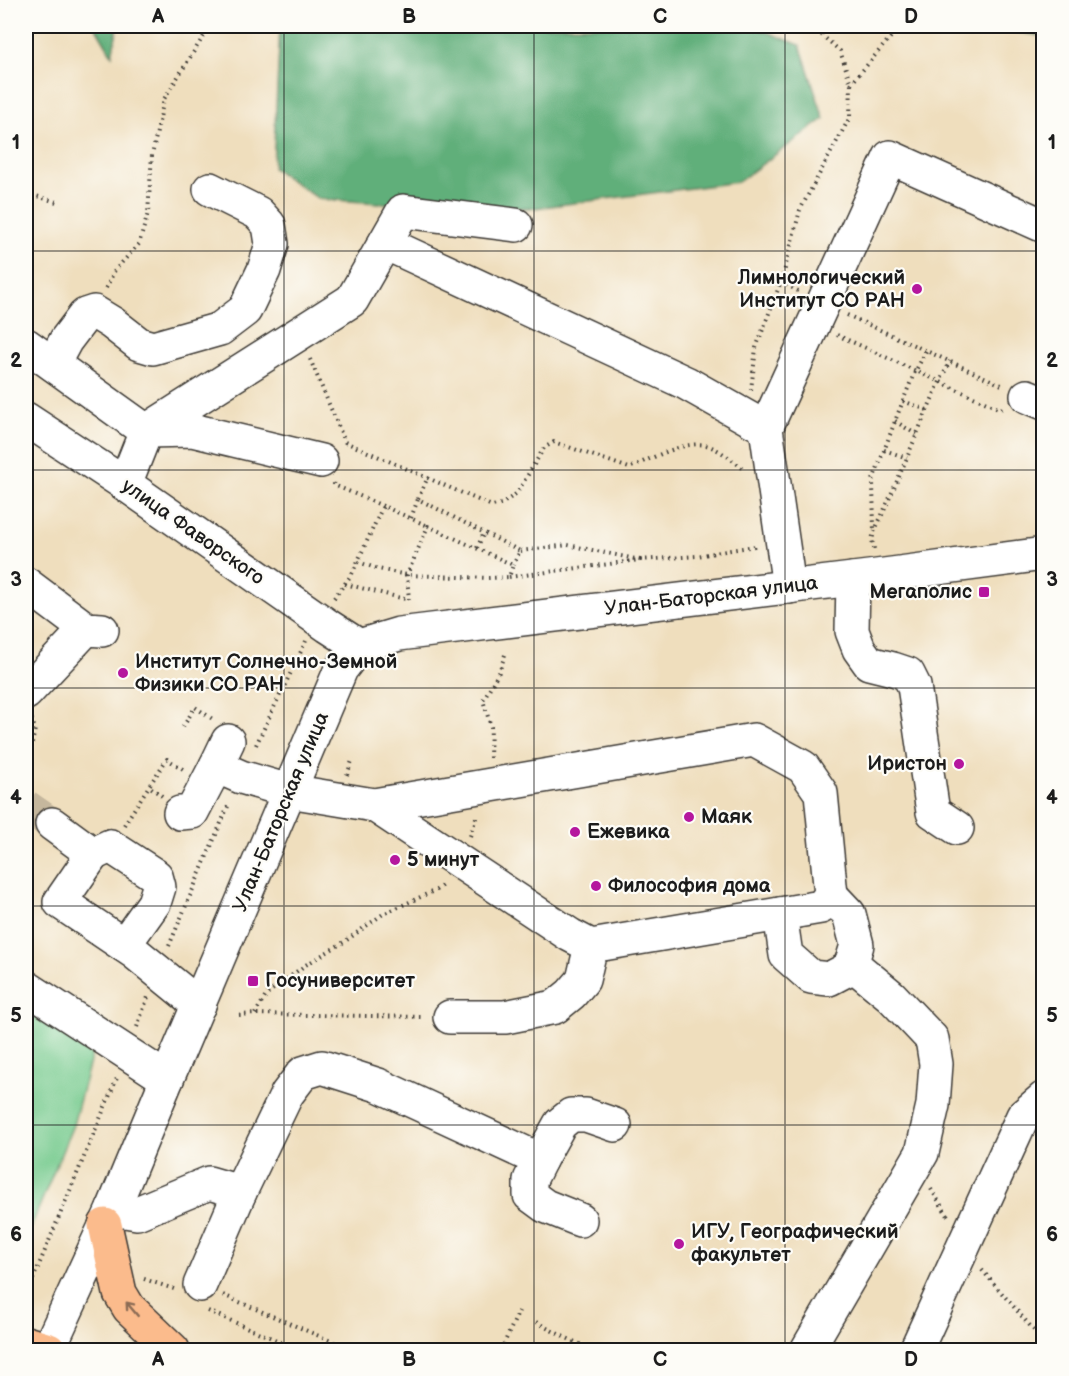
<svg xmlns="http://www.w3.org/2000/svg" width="1069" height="1376" font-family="'Balsamiq Sans',sans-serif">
<rect width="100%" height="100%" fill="#fdfcf7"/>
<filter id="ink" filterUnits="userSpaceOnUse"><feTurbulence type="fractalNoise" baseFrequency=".0167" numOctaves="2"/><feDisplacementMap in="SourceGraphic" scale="12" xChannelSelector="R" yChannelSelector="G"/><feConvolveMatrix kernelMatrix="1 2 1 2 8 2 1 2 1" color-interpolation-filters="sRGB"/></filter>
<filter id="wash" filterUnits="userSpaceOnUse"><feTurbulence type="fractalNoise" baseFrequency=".008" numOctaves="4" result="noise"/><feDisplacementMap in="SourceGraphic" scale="24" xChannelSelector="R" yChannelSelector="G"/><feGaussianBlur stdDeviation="1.35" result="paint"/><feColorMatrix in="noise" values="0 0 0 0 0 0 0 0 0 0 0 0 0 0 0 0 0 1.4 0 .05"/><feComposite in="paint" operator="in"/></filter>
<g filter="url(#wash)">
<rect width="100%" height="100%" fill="#efdebd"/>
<path fill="#77cb8f" stroke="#4a7456" stroke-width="1.5" d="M 26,1011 L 92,1054 L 73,1125 L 26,1239 Z"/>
<g fill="#61af7a" stroke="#3e664b" stroke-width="1.5">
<path d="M 95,26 L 118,26 L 112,55 Z"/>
<path d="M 280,26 L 752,26 L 800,45 L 824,119 L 738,182 L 535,208 L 454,208 L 319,199 L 273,168 Z"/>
<path d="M 974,26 L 1043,26 L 1043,36 Z"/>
</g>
</g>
<g filter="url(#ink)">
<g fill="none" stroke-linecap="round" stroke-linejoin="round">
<path stroke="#c5b79d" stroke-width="33" stroke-dasharray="33 16" stroke-linecap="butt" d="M 26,806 L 52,824"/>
<g stroke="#3c3934" stroke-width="36">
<g id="minor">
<path d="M 385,243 L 686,383 L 766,428"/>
<path d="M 26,345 L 146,431 L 192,430 L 321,461"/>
<path d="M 53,364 L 66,340 L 85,315 L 94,312 L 112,323 L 139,344 L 153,348 L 220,329 L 245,310 L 264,270 L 272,244 L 269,225 L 258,213 L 210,189"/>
<path d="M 1027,396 L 1044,403"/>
<path d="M 26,419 L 125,484 L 328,626 L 359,646"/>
<path d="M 125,484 L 146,431 L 352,300 L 403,211 L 516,225"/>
<path d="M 853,579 L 852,631 L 859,649 L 869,663 L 893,669 L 908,674 L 914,686 L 933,812 L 957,828"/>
<path d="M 26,584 L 86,629 L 102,630"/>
<path d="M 789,587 L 766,428 L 890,157 L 1044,226"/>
<path d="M 26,693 L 86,629"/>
<path d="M 216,766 L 228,741"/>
<path d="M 180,813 L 192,812 L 216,766 L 241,777 L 289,791 L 374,805 L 754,740 L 803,767 L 821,793 L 831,895 L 821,907 L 591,946 L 570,935 L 374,805"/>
<path d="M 52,824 L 93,854 L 60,902 L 134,952 L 199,1005"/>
<path d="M 93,854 L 110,846 L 156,876 L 159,887 L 154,903 L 124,945"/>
<path d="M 780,914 L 786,955 L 811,977 L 829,979 L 850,968 L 857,945 L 849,914 L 831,895"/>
<path d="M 26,987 L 167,1079"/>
<path d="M 450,1017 L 505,1017 L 555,1007 L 571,994 L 583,980 L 591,946"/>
<path d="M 540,1160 L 560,1124 L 571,1115 L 586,1115 L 615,1125"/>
<path d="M 113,1209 L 137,1213 L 209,1183 L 240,1192 L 287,1094 L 303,1073 L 322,1067 L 378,1085 L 540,1160 L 530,1180 L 530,1195 L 545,1206 L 580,1220"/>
<path d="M 200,1285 L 240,1192"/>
<path d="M 48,1350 L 113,1209 L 167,1079 L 341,669 L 359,646 L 399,634 L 869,577 L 1044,554"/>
<path d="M 807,1350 L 922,1153 L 933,1105 L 936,1064 L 932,1039 L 891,996 L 851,963"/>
<path d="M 916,1350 L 1023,1116 L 1044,1098"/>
</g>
</g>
<g stroke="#3c3934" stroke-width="36">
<g id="major">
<path d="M 105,1225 L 120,1293 L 129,1308 L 173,1350"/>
<path d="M 26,1343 L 49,1350"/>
</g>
</g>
<g stroke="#3c3934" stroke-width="4" stroke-dasharray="1.5 4.5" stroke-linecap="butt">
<path d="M 851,84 L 900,26"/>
<path d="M 26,193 L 60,203"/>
<path d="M 781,282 L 800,292"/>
<path d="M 106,288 L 115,270 L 139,244 L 148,213 L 152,155 L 164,99 L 210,26"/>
<path d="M 847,315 L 1004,386"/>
<path d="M 837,335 L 1000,409 L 1005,407"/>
<path d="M 926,351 L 913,376 L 897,416 L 873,480 L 874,532 C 901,476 922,417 950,361"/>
<path d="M 310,359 L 345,442 L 492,506 L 502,504 L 517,493 L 544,448 L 554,442 L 629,468 C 649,460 688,438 709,446 C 722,451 733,461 744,469"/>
<path d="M 751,390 L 756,348 L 783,276 L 800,210 L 850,117 L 851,84 L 840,51 L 816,30 L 802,26"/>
<path d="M 903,401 L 927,410"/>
<path d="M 895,421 L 917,435"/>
<path d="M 884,450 L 907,458"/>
<path d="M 333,483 L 334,485 L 383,506"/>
<path d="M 418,499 L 428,477"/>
<path d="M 411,518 L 418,499 L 520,551 L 513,565"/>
<path d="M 477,548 L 484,533"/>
<path d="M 874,549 L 872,540 L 874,532"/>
<path d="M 640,560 L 697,556 L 754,546 L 756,544"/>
<path d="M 509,577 L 640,560 L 568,545 L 520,551"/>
<path d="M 345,584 L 409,600 L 407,575 L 428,526 L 513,565 L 509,577 L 488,578 L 407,575 L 378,569 L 358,562"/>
<path d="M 334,598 L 352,574 L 383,506 L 428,526"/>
<path d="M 183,727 L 195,707 L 214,720"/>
<path d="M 256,745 L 306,641"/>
<path d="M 490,758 L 491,727 L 483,700 L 499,672 L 506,652"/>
<path d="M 26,773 L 35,729 L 31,717"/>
<path d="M 347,775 L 353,758"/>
<path d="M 162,796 L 149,786 L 167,759 L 183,769"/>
<path d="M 124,825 L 149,786"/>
<path d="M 470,836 L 477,815"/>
<path d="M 169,946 L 229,804"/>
<path d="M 255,1014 L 267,994 L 304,966 L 344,942 L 383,914 L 436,890 L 444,884"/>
<path d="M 239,1015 L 255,1014 L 424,1017"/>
<path d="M 137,1027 L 148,997"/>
<path d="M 931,1189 L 948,1216"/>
<path d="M 982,1270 L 1044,1342"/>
<path d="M 144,1279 L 174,1289"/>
<path d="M 223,1295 L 352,1350"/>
<path d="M 26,1296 L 117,1078"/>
<path d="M 208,1311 L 300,1350"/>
<path d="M 536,1322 L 562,1336 L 593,1350"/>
<path d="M 501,1350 L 519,1311"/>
</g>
<use href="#minor" stroke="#fff" stroke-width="33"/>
<use href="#major" stroke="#fbbb8c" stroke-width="33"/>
</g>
<defs><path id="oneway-shaft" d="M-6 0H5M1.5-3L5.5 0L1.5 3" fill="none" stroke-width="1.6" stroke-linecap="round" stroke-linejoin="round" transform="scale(1.5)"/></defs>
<use stroke="#8c6c54" href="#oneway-shaft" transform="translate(132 1309) rotate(-130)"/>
</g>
<path fill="none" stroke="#1c1c1c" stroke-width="1.5" stroke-opacity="0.55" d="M 284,26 L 284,1350M 534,26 L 534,1350M 785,26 L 785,1350M 26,251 L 1044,251M 26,470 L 1044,470M 26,688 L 1044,688M 26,906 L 1044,906M 26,1125 L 1044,1125"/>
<g fill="#b5179e" stroke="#fdfcf7" stroke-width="2">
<circle cx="917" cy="289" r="6"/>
<rect x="978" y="586" width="12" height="12" rx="3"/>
<circle cx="123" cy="673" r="6"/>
<circle cx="959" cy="764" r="6"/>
<circle cx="689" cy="817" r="6"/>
<circle cx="575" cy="832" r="6"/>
<circle cx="395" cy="860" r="6"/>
<circle cx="596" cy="886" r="6"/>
<rect x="247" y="975" width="12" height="12" rx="3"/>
<circle cx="679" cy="1244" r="6"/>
</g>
<g text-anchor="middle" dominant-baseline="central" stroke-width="4.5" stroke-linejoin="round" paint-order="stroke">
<g font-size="20" font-weight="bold" fill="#1c1c1c" stroke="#fdfcf7" text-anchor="start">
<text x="905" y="278" text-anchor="end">Лимнологический<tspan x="905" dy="23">Институт СО РАН</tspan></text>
<text x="972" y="592" text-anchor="end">Мегаполис</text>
<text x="135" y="662">Институт Солнечно-Земной<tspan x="135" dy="23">Физики СО РАН</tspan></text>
<text x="947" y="764" text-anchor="end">Иристон</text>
<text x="701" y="817">Маяк</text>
<text x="587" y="832">Ежевика</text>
<text x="407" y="860">5 минут</text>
<text x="608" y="886">Философия дома</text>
<text x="265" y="981">Госуниверситет</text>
<text x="691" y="1232">ИГУ, Географический<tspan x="691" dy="23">факультет</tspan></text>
</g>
<g font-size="20" fill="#1c1c1c" stroke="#fdfcf7">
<text transform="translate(193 532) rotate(35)">улица Фаворского</text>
<text transform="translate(711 596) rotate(-7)">Улан-Баторская улица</text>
<text transform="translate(281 812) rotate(-67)">Улан-Баторская улица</text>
</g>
</g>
<rect width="1069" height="1376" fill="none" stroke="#fdfcf7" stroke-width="66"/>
<rect x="33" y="33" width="1003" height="1310" fill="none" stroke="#1c1c1c" stroke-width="2"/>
<g font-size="20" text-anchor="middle" font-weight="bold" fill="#1c1c1c">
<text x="158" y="23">A</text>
<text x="409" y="23">B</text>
<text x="660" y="23">C</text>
<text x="911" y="23">D</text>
<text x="16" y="149">1</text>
<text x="1052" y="149">1</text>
<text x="16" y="367">2</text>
<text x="1052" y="367">2</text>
<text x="16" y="586">3</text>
<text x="1052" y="586">3</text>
<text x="16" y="804">4</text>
<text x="1052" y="804">4</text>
<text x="16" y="1022">5</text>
<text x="1052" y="1022">5</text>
<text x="16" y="1241">6</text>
<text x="1052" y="1241">6</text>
<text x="158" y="1366">A</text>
<text x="409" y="1366">B</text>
<text x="660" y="1366">C</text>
<text x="911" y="1366">D</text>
</g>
</svg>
